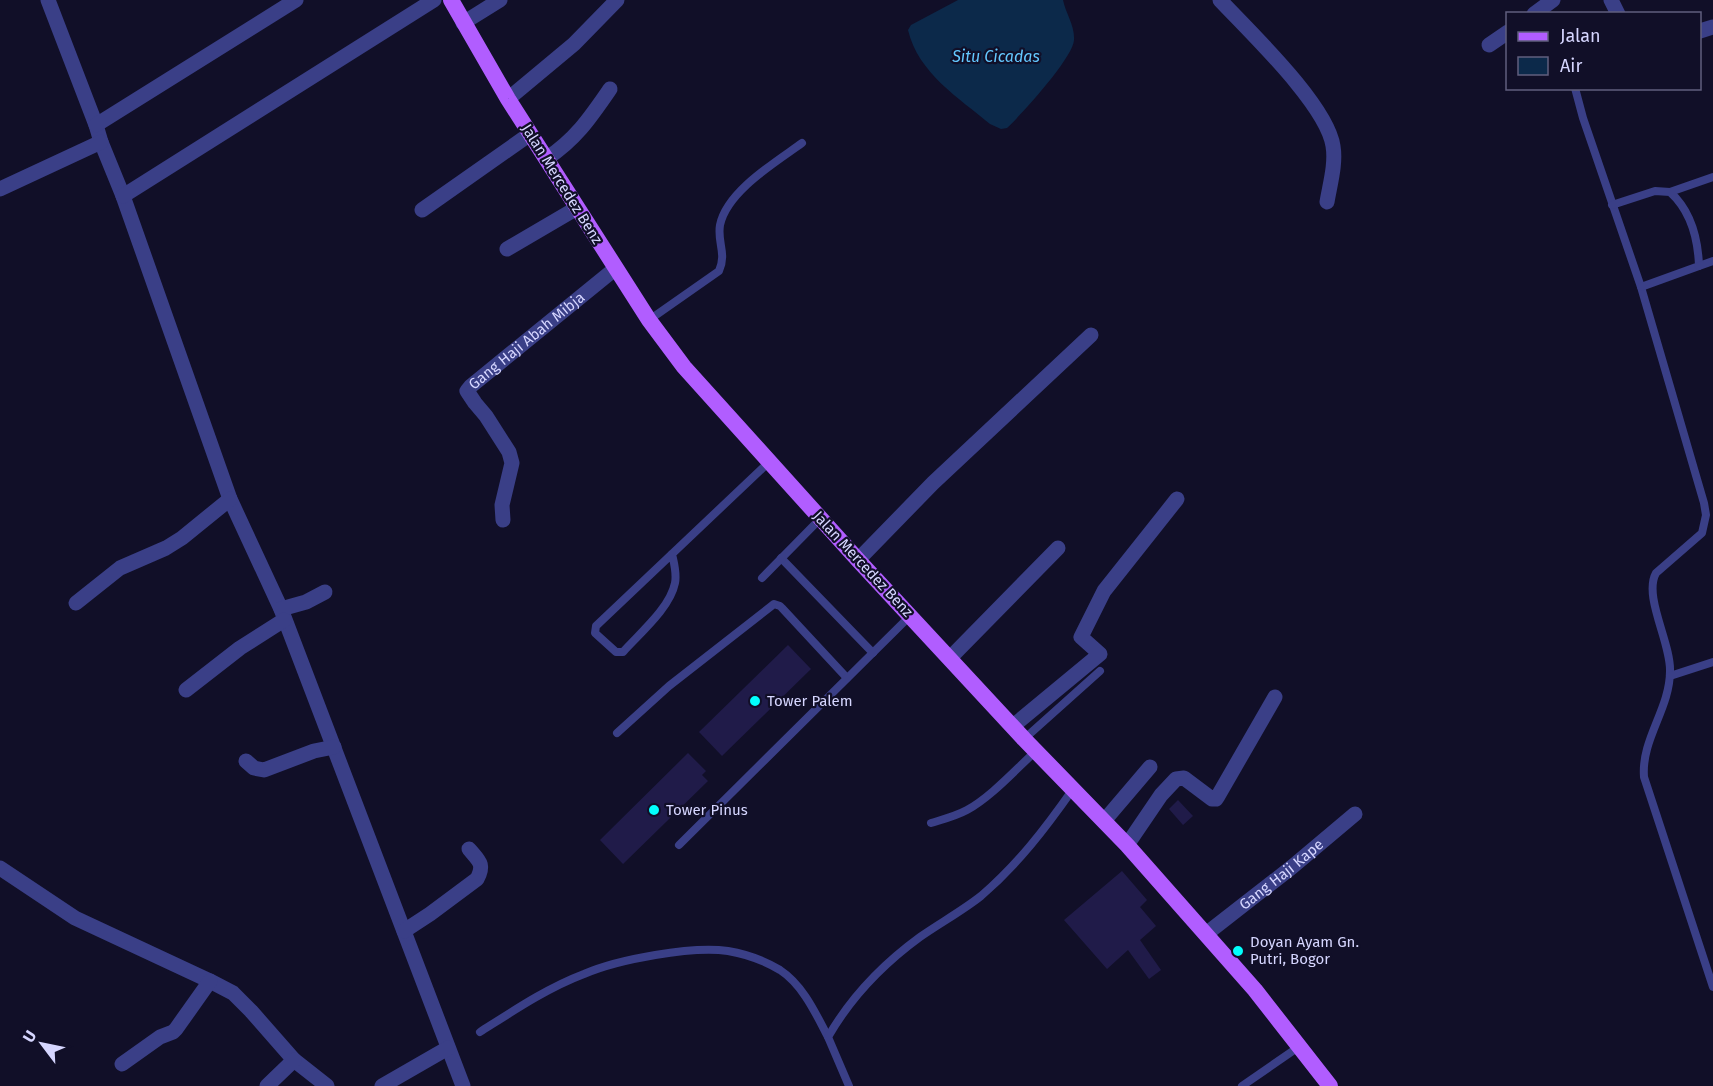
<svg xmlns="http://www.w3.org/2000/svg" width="1713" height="1086" font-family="'Fira Sans',sans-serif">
<rect width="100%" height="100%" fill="#110f28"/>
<path fill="#0c294a" d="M 958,0 L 1063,0 C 1066,14 1075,26 1074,40 C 1073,58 1021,115 1007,128 L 1001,129 L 990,124 C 959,98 918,73 908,30 L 911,25 Z"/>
<g fill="#201b49">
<path d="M 788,645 L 811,669 L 722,756 L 699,732 Z"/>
<path d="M 688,753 L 706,771 L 702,775 L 708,781 L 623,864 L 600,840 Z"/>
<path d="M 1178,800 L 1193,816 L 1183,825 L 1169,809 Z"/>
<path d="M 1122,871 L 1147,900 L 1140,907 L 1156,926 L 1140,940 L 1161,970 L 1149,979 L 1128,950 L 1107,969 L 1064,920 Z"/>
</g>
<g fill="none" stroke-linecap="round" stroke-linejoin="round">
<g stroke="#3a3f87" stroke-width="8">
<path d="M 1575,88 L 1583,118 L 1641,287 L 1704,503 L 1706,515 L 1702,533 L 1656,573 C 1643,596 1671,643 1670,671 C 1670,709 1641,739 1644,777 L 1713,987"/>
<path d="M 1670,192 L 1713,177"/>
<path d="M 1612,205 L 1655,191 L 1670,192 C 1691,211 1698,238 1699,266 L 1641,287"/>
<path d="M 1699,266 L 1713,261"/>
<path d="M 649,320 L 719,271 C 727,253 717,243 720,225 C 727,191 776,162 802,143"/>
<path d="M 672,554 C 674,563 677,573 675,583 C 670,608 640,633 623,652 L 616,652 L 595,633 L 596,626 L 769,462"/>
<path d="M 781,558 L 873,653"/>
<path d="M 762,578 L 820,519"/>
<path d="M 1670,676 L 1713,662"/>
<path d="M 617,733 L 669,686 L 774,604 L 780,606 L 782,608 L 847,678"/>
<path d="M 1024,739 L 1100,671"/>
<path d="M 931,823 C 944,819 956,816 967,810 C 991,797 1016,769 1036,751"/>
<path d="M 679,845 L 910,616"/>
<path d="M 480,1032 C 513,1011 547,988 584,974 C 619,959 691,946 728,951 C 746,954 765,961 780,970 C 803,985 816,1014 828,1037"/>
<path d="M 849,1086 L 828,1037 C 851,997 883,964 920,937 C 940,923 962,911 981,896 C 1018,864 1045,829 1073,789"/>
<path d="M 1242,1086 L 1300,1046"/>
</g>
<g stroke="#3a3f87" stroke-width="15">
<path d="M 48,0 L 96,125 L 101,142 L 123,196 L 230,499 L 281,609 L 463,1086"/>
<path d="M 1220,0 C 1250,32 1327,105 1333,146 C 1336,164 1330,184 1327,202"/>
<path d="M 1611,0 L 1618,14"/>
<path d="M 1534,14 L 1553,0"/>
<path d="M 463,23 L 500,0"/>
<path d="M 1700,31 L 1713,27"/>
<path d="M 1489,45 L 1508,32"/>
<path d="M 508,99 L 574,44 L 617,0"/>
<path d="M 96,125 L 296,0"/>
<path d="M 546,159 C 576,139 590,118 610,89"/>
<path d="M 0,189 L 101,142"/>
<path d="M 123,196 L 434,0"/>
<path d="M 422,210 L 530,134"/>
<path d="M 507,249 L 577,208"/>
<path id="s1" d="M 503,520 L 502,505 L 512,463 L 509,452 L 486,416 L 475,403 L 467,391 L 471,386 L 616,268"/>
<path d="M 858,560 L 933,483 L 1091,335"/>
<path d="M 76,603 L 120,568 L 166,548 L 182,538 L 230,499"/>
<path d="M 281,609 L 306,602 L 325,592"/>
<path d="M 950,658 L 1058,548"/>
<path d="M 186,690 L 240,648 L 284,620"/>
<path d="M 1013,726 L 1100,654 L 1081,637 L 1104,591 L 1177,499"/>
<path d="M 246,761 L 254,768 L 264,770 L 314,751 L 334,747"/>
<path d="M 1104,821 L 1150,767"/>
<path d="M 1127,845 L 1161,795 L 1176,779 L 1184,778 L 1212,799 L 1216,799 L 1218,796 L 1275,697"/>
<path d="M 0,868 L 75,918 L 210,981 L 233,993 L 251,1011 L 294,1060 L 327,1086"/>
<path d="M 404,931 L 430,914 L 477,879 C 485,864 479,861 469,849"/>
<path id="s2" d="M 1206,934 L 1292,867 L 1355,814"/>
<path d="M 122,1064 L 160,1037 L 173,1032 L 176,1029 L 210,981"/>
<path d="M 267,1086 L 294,1060"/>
<path d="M 382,1086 L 448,1048"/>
</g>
<path stroke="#b15dff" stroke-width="16" d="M 451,0 L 508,99 L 649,320 L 684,367 L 858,560 L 1024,739 L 1127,845 L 1255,990 L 1330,1086"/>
</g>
<g fill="#02fffd" stroke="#110f28" stroke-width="2">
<circle cx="755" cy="701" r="6"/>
<circle cx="654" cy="810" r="6"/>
<circle cx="1238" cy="951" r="6"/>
</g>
<g text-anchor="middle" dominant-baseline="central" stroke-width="4.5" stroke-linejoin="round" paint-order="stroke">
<g font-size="15" fill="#d6d6ff" stroke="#110f28">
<text transform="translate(562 184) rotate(58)">Jalan Mercedez Benz</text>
<text stroke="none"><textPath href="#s1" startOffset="222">Gang Haji Abah Mibja</textPath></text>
<text transform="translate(863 564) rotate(47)">Jalan Mercedez Benz</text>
<text stroke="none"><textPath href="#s2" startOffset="96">Gang Haji Kape</textPath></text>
</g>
<g font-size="15" fill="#d6d6ff" stroke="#110f28" text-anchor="start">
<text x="767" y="701">Tower Palem</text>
<text x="666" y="810">Tower Pinus</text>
<text x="1250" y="942">Doyan Ayam Gn.<tspan x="1250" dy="17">Putri, Bogor</tspan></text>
</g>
<g font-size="16" font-style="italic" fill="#64c8ff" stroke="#110f28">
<text x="996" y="56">Situ Cicadas</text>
</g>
</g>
<rect x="1506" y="12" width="195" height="78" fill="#110f28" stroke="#605f7e" stroke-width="1.5"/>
<rect x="1518" y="32" width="30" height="9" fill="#b15dff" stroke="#605f7e" stroke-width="1.5"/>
<text x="1560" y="42" font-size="18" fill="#d6d6ff">Jalan</text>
<rect x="1518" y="57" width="30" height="18" fill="#0c294a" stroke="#605f7e" stroke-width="1.5"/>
<text x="1560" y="72" font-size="18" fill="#d6d6ff">Air</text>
<g transform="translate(42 1044) rotate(302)" stroke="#110f28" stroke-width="4.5" paint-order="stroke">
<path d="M0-4.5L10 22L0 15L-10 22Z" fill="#d6d6ff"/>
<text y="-9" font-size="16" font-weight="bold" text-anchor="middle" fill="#d6d6ff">U</text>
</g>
</svg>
